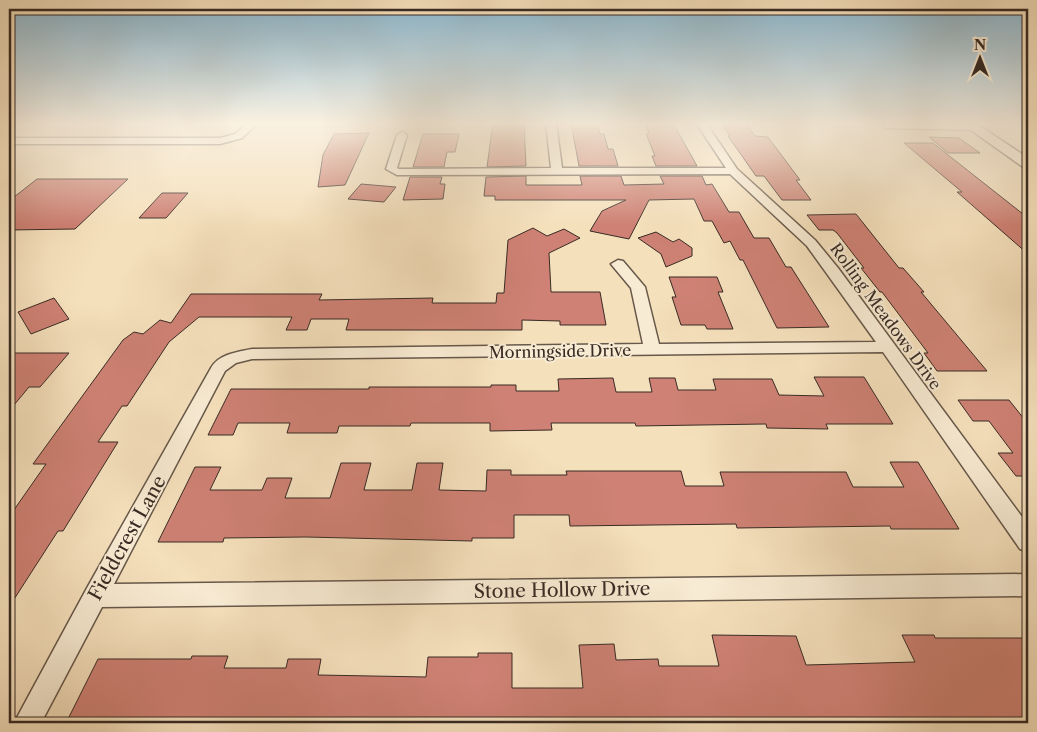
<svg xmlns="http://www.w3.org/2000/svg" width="1037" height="732" font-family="'Libre Caslon Text',serif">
<rect width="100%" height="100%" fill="#f5e0bc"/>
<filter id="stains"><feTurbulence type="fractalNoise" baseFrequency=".004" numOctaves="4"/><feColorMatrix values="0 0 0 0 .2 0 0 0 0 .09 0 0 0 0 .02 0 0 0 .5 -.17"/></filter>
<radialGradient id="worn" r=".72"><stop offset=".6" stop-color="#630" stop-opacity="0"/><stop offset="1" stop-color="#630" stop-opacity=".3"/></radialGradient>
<g fill="#ce8174" stroke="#382b24">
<path d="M 493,123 L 524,123 L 526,166 L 487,167 Z"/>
<path d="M 571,123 L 597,123 L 600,134 L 604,134 L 608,149 L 613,149 L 618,166 L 579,166 Z"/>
<path d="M 645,123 L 673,123 L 697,166 L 656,166 L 652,156 L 655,156 L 646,134 L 649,134 Z"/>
<path d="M 721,123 L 745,123 L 755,136 L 768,137 L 800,180 L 796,180 L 811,200 L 782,200 L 764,176 L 756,176 L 728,136 L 730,136 Z"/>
<path d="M 369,133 L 345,185 L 318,187 L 323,155 L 334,134 Z"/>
<path d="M 423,134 L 459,134 L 455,152 L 447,152 L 444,167 L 413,167 Z"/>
<path d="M 929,137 L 959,138 L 980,153 L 948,153 Z"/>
<path d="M 904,143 L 933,143 L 1028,218 L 1028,254 L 957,192 L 962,192 Z"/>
<path d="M 526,176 L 526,185 L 582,185 L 580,176 L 621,176 L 624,185 L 664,184 L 660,176 L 702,176 L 706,185 L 712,184 L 729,212 L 739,212 L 754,238 L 769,238 L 786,267 L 791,267 L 829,327 L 777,328 L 743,260 L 740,260 L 730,241 L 724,243 L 712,221 L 704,221 L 694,199 L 649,200 L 629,239 L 590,231 L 602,211 L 626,200 L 495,200 L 495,196 L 484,196 L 486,177 Z"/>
<path d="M 410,177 L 442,177 L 440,184 L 445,184 L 443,199 L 403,200 Z"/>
<path d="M 37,179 L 128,179 L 75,229 L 9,230 L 9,201 Z"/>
<path d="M 361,184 L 396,187 L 384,202 L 348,199 Z"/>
<path d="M 162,193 L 188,193 L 166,218 L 139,218 Z"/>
<path d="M 856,214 L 899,268 L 903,268 L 924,292 L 921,292 L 987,371 L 937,371 L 924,353 L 928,353 L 882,292 L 880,292 L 861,268 L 864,268 L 837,233 L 833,230 L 819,230 L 807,215 Z"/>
<path d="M 533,228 L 547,236 L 564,229 L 580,238 L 549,253 L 551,292 L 600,292 L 606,325 L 560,325 L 560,321 L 522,320 L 522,330 L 346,330 L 349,319 L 311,319 L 307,330 L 286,330 L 292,317 L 199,317 L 169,342 L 127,406 L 122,406 L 98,442 L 118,442 L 63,531 L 58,531 L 9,607 L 9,517 L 46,464 L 33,464 L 123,340 L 134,332 L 143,334 L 160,320 L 171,323 L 191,294 L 322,294 L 319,300 L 433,298 L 432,303 L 496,303 L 497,293 L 504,293 L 508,240 Z"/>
<path d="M 656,232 L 673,242 L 679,239 L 692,248 L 692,256 L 666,267 L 661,254 L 638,238 Z"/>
<path d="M 669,277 L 717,277 L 723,292 L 718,292 L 733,329 L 707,329 L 705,325 L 681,325 L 672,297 L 676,297 Z"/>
<path d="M 54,298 L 69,319 L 31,334 L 18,312 Z"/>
<path d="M 14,353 L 69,353 L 40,387 L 29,387 L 9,411 L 9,358 Z"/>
<path d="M 814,377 L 864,377 L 893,424 L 826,424 L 828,429 L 767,428 L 766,424 L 636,426 L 635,423 L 551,423 L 552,430 L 490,431 L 490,423 L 411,423 L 410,426 L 339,426 L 337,433 L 287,433 L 290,423 L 238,423 L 233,435 L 208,435 L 231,389 L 369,389 L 369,387 L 491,387 L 491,385 L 516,385 L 516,391 L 559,391 L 558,379 L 613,378 L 616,392 L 652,392 L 649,378 L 675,378 L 678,390 L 716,390 L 713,379 L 772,379 L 779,395 L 824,396 Z"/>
<path d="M 958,400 L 1009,400 L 1028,424 L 1028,476 L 1016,476 L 998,453 L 1013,453 L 989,421 L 973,421 Z"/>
<path d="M 890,462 L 918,462 L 959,529 L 891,529 L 890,526 L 737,528 L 736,524 L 570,526 L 569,515 L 514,515 L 514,538 L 472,538 L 472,541 L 306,537 L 224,538 L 223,542 L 158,542 L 195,467 L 221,467 L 210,490 L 262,490 L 267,478 L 292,478 L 285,498 L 330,498 L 341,463 L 371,463 L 364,490 L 412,490 L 417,463 L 443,463 L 439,490 L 486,491 L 487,470 L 511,470 L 511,475 L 567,475 L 566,471 L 681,471 L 685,486 L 724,486 L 720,472 L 846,472 L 853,487 L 904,487 Z"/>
<path d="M 712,635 L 796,636 L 806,665 L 915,662 L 902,635 L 934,635 L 935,638 L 1028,638 L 1028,723 L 66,723 L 98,659 L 191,659 L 192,656 L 228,656 L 224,668 L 286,668 L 288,659 L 321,659 L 318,675 L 426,677 L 428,657 L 478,657 L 478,653 L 512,653 L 512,688 L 583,688 L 579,645 L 614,644 L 616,660 L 658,659 L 659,666 L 719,666 Z"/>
</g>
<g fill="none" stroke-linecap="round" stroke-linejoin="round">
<g stroke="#67584a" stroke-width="3">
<g id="minor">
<path d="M 248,123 L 258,123 L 242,138 L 220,144 L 9,144 L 9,138 L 220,138 L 235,134 Z"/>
<path d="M 546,123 L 556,123 L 562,168 L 726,168 L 696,123 L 706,123 L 737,169 L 815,240 L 838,268 L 1028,525 L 1028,552 L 1020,549 L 883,352 L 252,359 L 236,363 L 225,371 L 114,584 L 1028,574 L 1028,596 L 102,607 L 41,723 L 14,723 L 87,588 L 211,368 C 219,354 237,352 252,349 L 643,344 L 631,288 L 611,264 L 618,260 L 623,261 L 645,287 L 659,344 L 876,342 L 807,246 L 730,174 L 397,175 L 386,169 L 397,135 L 402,132 L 407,135 L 397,168 L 399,169 L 551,168 Z"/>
<path d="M 888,123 L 973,124 L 978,127 L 973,130 L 885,128 L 883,126 Z"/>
</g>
</g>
<g stroke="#67584a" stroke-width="3">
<path id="tertiary" d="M 961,123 L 975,123 L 1028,158 L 1028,168 L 1023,167 Z"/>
</g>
<use href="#minor" fill="#f8ebd3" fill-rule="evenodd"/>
<use href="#tertiary" fill="#f8ebd3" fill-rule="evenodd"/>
</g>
<linearGradient id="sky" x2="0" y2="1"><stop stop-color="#89b8d2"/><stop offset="0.55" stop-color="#faf1e1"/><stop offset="1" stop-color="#faf1e1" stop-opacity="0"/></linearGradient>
<rect width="1037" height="225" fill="url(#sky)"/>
<g text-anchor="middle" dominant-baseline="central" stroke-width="4" stroke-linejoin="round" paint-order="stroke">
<g font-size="16" fill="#382b24" stroke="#f8ebd3">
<text transform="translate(886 316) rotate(54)">Rolling Meadows Drive</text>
<text transform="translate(560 351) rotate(-1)">Morningside Drive</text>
</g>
<g font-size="19" fill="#382b24" stroke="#f8ebd3">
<text transform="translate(127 538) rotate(-61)">Fieldcrest Lane</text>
<text transform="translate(562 590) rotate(-1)">Stone Hollow Drive</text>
</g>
</g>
<rect width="1037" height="732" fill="none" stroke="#f5e0bc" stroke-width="30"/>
<rect x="10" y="10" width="1017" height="712" fill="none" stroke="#382b24" stroke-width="2.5"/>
<rect x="15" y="15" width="1007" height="702" fill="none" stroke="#382b24"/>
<g transform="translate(980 58)" stroke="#f8ebd3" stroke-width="4" paint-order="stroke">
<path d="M0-4L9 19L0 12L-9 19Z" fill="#382b24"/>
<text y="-8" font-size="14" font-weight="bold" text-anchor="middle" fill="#382b24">N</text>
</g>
<rect width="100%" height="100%" filter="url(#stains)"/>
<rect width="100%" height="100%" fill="url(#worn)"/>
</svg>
